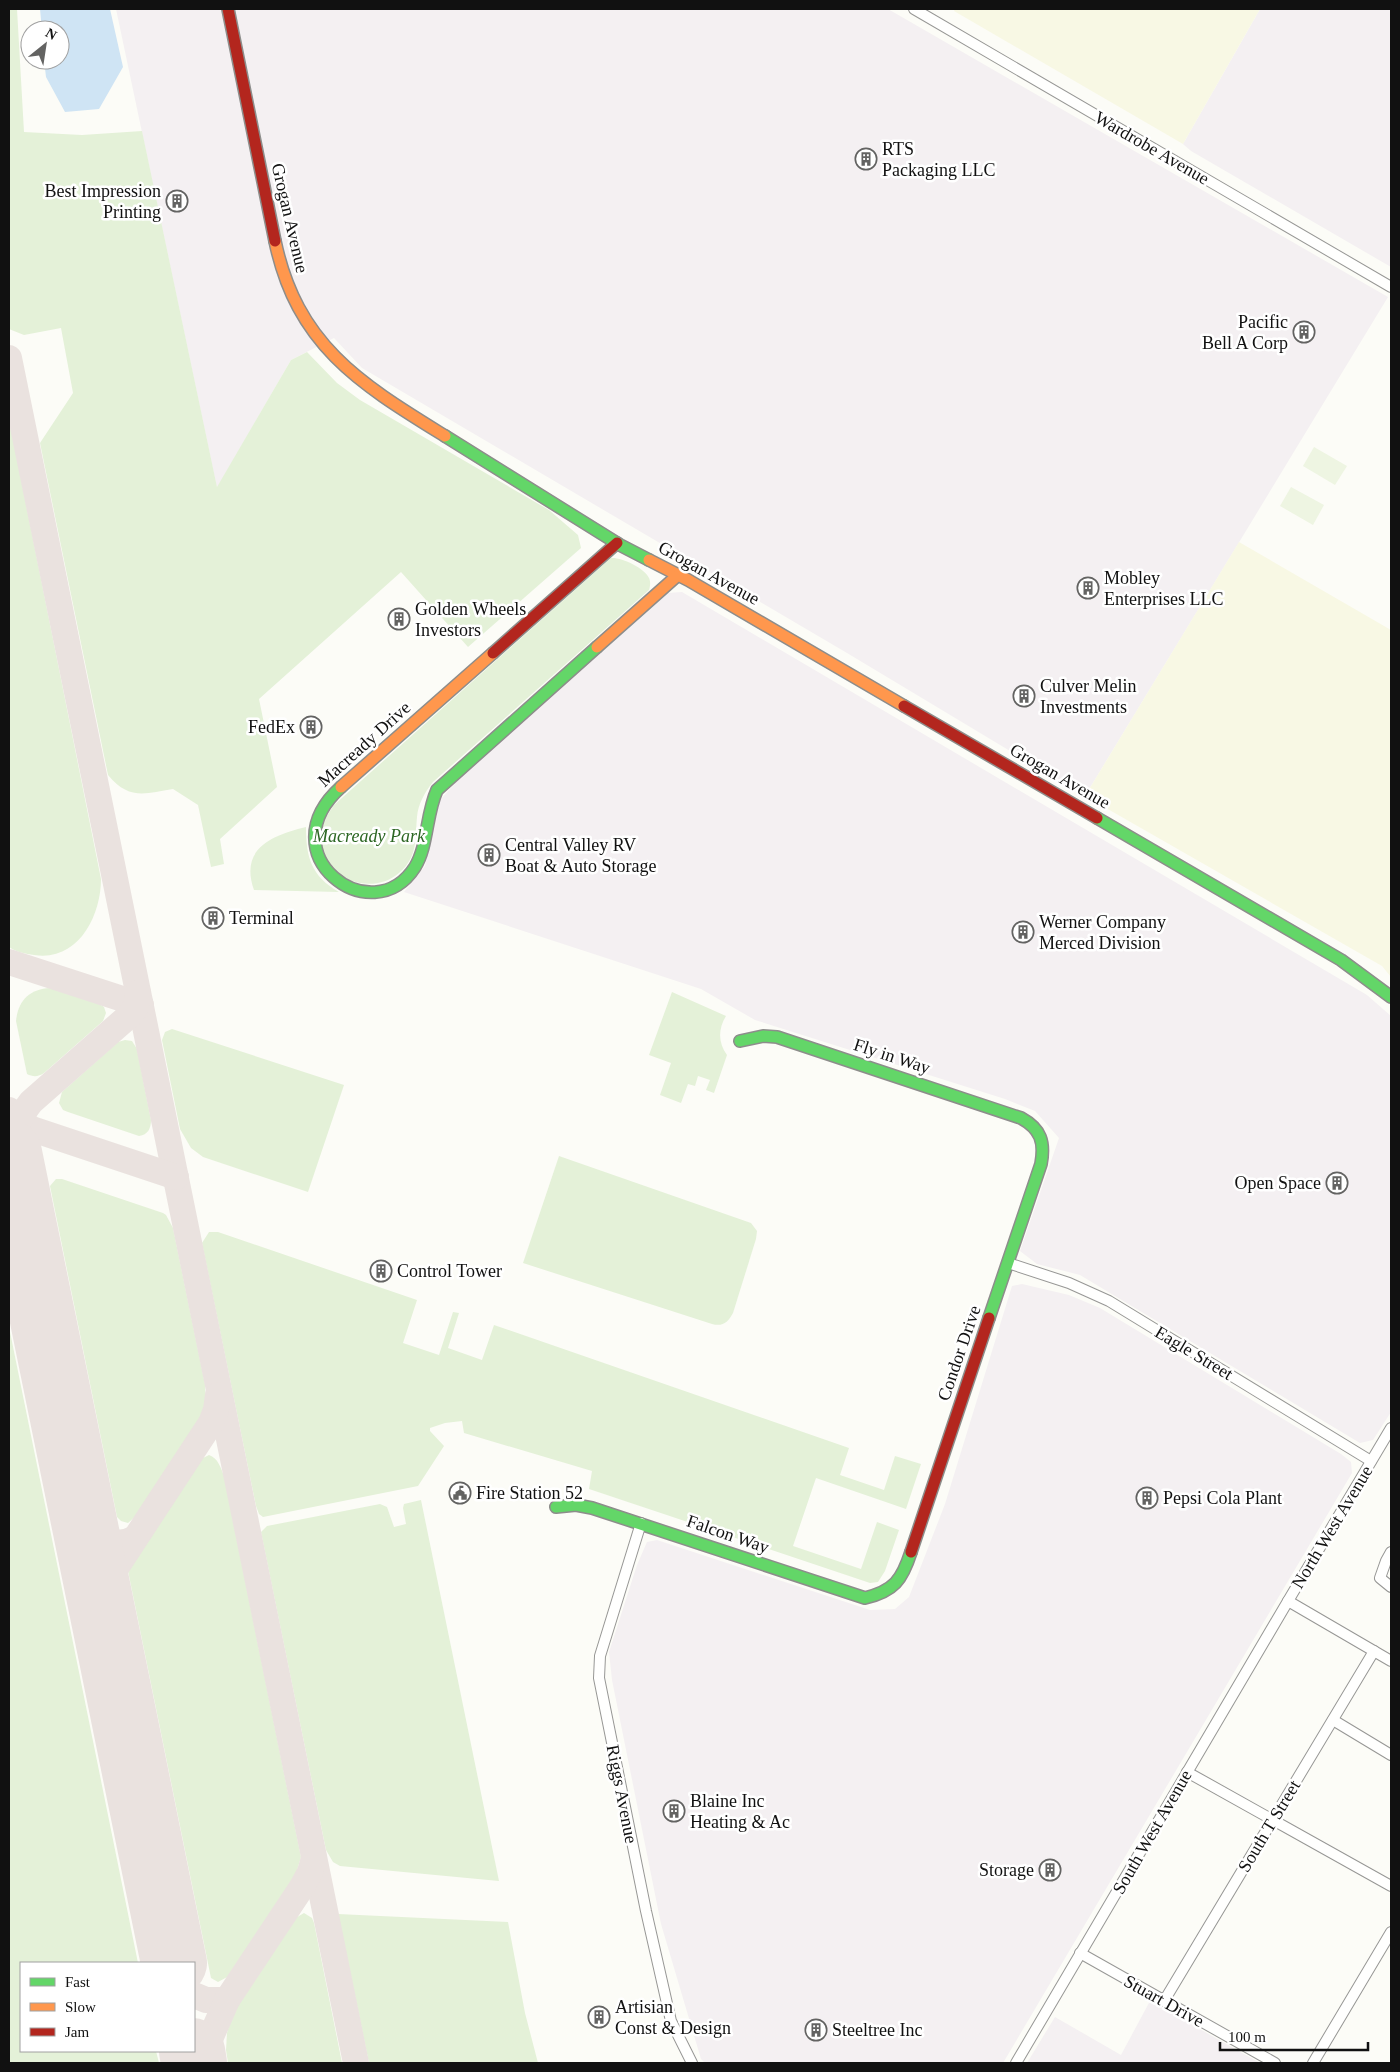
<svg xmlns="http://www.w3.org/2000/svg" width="1400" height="2072" font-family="'Times New Roman',serif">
<rect width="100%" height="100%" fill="#fcfcf7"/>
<g fill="#f4f0f2">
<path d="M 116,9 L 888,9 L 1388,297 L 1085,796 L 847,653 L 362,368 L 334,338 L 291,360 L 217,488 Z"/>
<path d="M 1260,9 L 1391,9 L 1391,267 L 1191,151 L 1183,144 Z"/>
<path d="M 682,592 L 1367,995 L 1391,1016 L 1391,1412 L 1373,1440 L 1360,1443 L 1080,1275 L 1037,1264 L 1020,1251 L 1059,1138 L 1035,1111 L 1005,1099 L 755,1020 L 701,989 L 404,892 L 425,866 L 440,800 L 458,780 L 667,593 Z"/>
<path d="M 1022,1284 L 1069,1295 L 1100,1308 L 1341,1454 L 1351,1462 L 1352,1473 L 1003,2063 L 705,2063 L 701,2059 L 661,1924 L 612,1680 L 609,1652 L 637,1565 L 647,1542 L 657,1540 L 870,1610 L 895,1609 L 909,1597 L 945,1504 L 1012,1286 Z"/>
<path d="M 1150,2001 L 1260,2063 L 1027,2063 L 1055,2017 L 1121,2055 Z"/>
</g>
<g fill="#f8f8e4">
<path d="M 955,9 L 1260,9 L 1183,144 L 954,11 Z"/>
<path d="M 1239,542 L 1391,630 L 1391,977 L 1382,966 L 1085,796 Z"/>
</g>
<g fill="#e4f1d8">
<path d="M 9,9 L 17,9 L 24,132 L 82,135 L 142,131 L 217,487 L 291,360 L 307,352 L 337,383 L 360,400 L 549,510 L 578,535 L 581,548 L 468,647 L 401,572 L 259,699 L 277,787 L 220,839 L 224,864 L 211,867 L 198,805 L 173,789 C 144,794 129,800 108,775 L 40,443 L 73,393 L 61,328 L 24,335 L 9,329 Z"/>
<path d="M 9,419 L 101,879 C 101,916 78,962 34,955 C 26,954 16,952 9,947 Z"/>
<path d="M 611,558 C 621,557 645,568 649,578 C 651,582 650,587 649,590 L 433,782 C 425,792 418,804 417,817 C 415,839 418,857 399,873 C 370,898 318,877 321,837 C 322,824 327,815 334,805 Z"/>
<path d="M 306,827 C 306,857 311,876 339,892 L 254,890 C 239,848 273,835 306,827 Z"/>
<path d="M 50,988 L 98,1003 L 104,1007 L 106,1013 L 103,1021 L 44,1073 C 38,1077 33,1077 27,1074 L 16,1021 C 18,1000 30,989 50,988 Z"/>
<path d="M 672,992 L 726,1016 C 718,1029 718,1043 727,1055 L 714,1093 L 706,1090 L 710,1080 L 698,1076 L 695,1086 L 688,1084 L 681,1103 L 660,1095 L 671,1063 L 649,1055 Z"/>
<path d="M 172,1029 L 344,1085 L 308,1192 L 203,1157 L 191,1148 L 180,1129 L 162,1040 L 165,1032 Z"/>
<path d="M 125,1040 L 132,1041 L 137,1049 L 151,1120 C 151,1128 148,1135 139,1136 L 68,1112 L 63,1110 L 59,1103 L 62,1092 L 118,1042 Z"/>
<path d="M 559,1156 L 751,1223 L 757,1231 L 756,1239 L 733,1313 C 728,1322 723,1327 712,1324 L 523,1263 Z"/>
<path d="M 56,1179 L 62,1179 L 163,1213 L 166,1215 L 173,1228 L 205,1384 L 206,1403 L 202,1417 L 138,1514 L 128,1523 L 121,1521 L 117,1517 L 50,1186 Z"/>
<path d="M 209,1232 L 218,1232 L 417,1300 L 403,1343 L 439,1355 L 453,1312 L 459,1313 L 448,1348 L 482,1360 L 494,1325 L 849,1448 L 840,1475 L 884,1490 L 895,1456 L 921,1464 L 906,1509 L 816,1478 L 793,1546 L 861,1569 L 877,1522 L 899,1530 L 885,1571 L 878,1582 L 870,1583 L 589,1489 L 592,1471 L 464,1433 L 462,1421 L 445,1423 L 430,1428 L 430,1431 L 444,1446 L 418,1486 L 263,1517 L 259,1514 L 256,1506 L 202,1243 Z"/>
<path d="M 9,1327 L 138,1963 L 21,1963 L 21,2051 L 156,2051 L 159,2063 L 9,2063 Z"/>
<path d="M 209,1455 C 218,1458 221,1468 224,1476 L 301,1857 L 295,1877 L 229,1976 L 218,1982 L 211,1978 L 128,1571 L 131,1563 L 196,1466 L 201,1459 Z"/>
<path d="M 421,1500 L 499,1881 L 340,1866 L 333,1862 L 326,1850 L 261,1532 L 267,1526 L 380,1504 L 387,1507 L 394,1527 L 406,1524 L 403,1508 L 404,1504 Z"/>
<path d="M 304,1913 L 312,1918 L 314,1923 L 342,2063 L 228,2063 L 226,2050 L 227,2033 L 233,2011 L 292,1920 Z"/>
<path d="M 338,1914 L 508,1922 L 525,2013 L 538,2063 L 369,2063 Z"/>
</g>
<g fill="#eef5e2">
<path d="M 1314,447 L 1347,466 L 1335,485 L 1303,466 Z"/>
<path d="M 1291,487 L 1324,505 L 1313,525 L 1280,506 Z"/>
</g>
<path fill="#cfe4f4" d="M 40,9 L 110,9 L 123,67 L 99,109 L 65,112 L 46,77 L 44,60 L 60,60 L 60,30 L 42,30 Z"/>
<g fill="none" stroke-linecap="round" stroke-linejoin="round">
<g stroke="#eae2df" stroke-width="26">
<path d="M 9,358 L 356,2063"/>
<path d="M 9,962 L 141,1005"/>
<path d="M 9,1110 L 20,1121 L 32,1129 L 176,1177"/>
<path d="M 13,1173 C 10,1145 13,1124 31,1102 L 131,1014 L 136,1006 L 138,993"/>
<path d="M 80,1505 C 89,1529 107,1554 135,1538"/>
<path d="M 104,1622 L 104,1602 L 110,1577 L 211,1423 L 216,1410 L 218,1395"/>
<path d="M 194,1995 L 206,2000 L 227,2000"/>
<path d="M 205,2063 L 210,2039 L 227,2000 L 302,1887 L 310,1872 L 314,1858"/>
</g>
<g stroke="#eae2df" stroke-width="66">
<path d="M 9,1153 L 174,1963"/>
<path d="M 192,2051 L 194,2063"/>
</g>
<g stroke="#979795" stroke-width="12">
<g id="street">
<path d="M 914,9 L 1391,287"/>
<path d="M 1008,1263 L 1069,1283 L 1109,1301 L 1371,1461"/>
<path d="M 641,1523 L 600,1656 L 599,1678 L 646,1911 L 671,2021 L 692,2063"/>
<path d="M 1391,1552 L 1386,1561 L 1380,1578 L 1391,1587"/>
<path d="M 1288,1601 L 1391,1661"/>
<path d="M 1333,1720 L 1391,1755"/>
<path d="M 1187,1772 L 1391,1886"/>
<path d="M 1080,1953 L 1275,2063"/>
<path d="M 1164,2001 L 1374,1651"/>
<path d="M 1016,2063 L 1288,1601 L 1391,1428"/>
<path d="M 1313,2063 L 1391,1932"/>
</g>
</g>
<g stroke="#8d8d8b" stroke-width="14">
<g id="fast">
<path d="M 445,436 L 620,545 L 649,560"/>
<path d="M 341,787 C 266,854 372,934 415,867 C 428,846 426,814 437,790 L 597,647"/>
<path d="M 1097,818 L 1341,960 L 1391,997"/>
<path d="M 740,1041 L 763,1036 L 777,1037 L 1021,1118 C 1041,1129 1045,1142 1041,1164 L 989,1318"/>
<path d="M 556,1507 L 576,1505 L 592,1508 L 865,1598 C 894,1591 902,1580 911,1552"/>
</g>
</g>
<g stroke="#8d8d8b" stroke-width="14">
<g id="slow">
<path d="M 275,241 C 297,346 361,384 445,436"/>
<path d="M 649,560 L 688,580 L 904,706"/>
<path d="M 597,647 L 678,575"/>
<path d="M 341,787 L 493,653"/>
</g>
</g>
<g stroke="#8d8d8b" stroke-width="14">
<g id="jam">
<path d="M 228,9 L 275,241"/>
<path d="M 493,653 L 617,543"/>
<path d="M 904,706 L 1097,818"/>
<path d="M 911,1552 L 989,1318"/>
</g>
</g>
<use href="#street" stroke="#fffffe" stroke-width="10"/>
<use href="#fast" stroke="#63d668" stroke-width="11"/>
<use href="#slow" stroke="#ff974d" stroke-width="11"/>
<use href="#jam" stroke="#b3261e" stroke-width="11"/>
</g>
<defs>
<g id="building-ring" transform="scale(1.125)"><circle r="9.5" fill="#fff" stroke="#636362" stroke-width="1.5"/><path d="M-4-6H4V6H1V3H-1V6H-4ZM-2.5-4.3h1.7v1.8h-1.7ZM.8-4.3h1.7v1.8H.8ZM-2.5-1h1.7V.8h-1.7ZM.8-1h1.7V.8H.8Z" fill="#636362"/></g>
<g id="civic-ring" transform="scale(1.125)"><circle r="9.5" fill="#fff" stroke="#636362" stroke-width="1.5"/><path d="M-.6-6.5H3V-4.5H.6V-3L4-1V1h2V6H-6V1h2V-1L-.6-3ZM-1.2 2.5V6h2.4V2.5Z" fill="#636362"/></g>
</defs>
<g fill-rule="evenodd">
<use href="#building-ring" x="866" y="159"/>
<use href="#building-ring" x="177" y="201"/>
<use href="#building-ring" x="1304" y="332"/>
<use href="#building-ring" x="1088" y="588"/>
<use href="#building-ring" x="399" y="619"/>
<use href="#building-ring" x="1024" y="696"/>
<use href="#building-ring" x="311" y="727"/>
<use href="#building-ring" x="489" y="855"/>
<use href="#building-ring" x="213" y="918"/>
<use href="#building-ring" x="1023" y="932"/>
<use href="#building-ring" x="1337" y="1183"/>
<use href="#building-ring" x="381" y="1271"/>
<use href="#civic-ring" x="460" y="1493"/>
<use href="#building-ring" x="1147" y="1498"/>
<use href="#building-ring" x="674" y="1811"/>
<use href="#building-ring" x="1050" y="1870"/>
<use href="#building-ring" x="599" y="2017"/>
<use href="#building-ring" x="816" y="2030"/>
</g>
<g text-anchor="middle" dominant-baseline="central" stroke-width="5" stroke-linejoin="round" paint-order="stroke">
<g font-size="18" fill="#111" stroke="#fff">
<text transform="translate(1152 148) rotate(30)">Wardrobe Avenue</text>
<text transform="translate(290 218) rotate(77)">Grogan Avenue</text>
<text transform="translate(709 573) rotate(29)">Grogan Avenue</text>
<text transform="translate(364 744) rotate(-42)">Macready Drive</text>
<text transform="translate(1060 776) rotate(30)">Grogan Avenue</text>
<text transform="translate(892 1056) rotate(18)">Fly in Way</text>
<text transform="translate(959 1353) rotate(-71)">Condor Drive</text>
<text transform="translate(1194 1353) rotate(31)">Eagle Street</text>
<text transform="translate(1332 1527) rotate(-59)">North West Avenue</text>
<text transform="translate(728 1534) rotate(19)">Falcon Way</text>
<text transform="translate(622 1794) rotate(79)">Riggs Avenue</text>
<text transform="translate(1269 1826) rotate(-59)">South T Street</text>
<text transform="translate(1152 1832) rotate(-60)">South West Avenue</text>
<text transform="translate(1164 2001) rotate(29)">Stuart Drive</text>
</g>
<g font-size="18" fill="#111" stroke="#fff" text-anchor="start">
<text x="882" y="149">RTS<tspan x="882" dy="21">Packaging LLC</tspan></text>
<text x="161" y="191" text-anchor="end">Best Impression<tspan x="161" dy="21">Printing</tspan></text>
<text x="1288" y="322" text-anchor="end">Pacific<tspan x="1288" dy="21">Bell A Corp</tspan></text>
<text x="1104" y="578">Mobley<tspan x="1104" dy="21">Enterprises LLC</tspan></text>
<text x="415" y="609">Golden Wheels<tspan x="415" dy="21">Investors</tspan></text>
<text x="1040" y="686">Culver Melin<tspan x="1040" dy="21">Investments</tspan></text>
<text x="295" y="727" text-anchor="end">FedEx</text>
<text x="505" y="845">Central Valley RV<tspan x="505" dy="21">Boat &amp; Auto Storage</tspan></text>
<text x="229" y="918">Terminal</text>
<text x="1039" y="922">Werner Company<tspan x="1039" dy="21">Merced Division</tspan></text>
<text x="1321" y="1183" text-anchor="end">Open Space</text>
<text x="397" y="1271">Control Tower</text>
<text x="476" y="1493">Fire Station 52</text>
<text x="1163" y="1498">Pepsi Cola Plant</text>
<text x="690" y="1801">Blaine Inc<tspan x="690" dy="21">Heating &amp; Ac</tspan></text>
<text x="1034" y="1870" text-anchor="end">Storage</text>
<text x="615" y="2007">Artisian<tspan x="615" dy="21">Const &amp; Design</tspan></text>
<text x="832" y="2030">Steeltree Inc</text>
</g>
<g font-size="18" font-style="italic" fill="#2c6623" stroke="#fff">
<text x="369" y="836">Macready Park</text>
</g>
</g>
<rect width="1400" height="2072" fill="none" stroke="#111111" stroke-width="20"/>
<rect x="20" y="1962" width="175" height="90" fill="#ffffff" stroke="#a0a0a0"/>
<rect x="30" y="1978" width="25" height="8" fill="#63d668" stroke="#a0a0a0"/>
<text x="65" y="1987" font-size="15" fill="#111111">Fast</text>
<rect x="30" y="2003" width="25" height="8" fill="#ff974d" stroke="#a0a0a0"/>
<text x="65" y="2012" font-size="15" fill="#111111">Slow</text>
<rect x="30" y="2028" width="25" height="8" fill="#b3261e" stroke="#a0a0a0"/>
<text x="65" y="2037" font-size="15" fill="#111111">Jam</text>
<g transform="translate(45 45) rotate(30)"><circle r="24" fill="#ffffff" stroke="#a0a0a0"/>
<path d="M0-4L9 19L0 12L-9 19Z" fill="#636362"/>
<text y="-8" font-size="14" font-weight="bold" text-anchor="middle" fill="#111111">N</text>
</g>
<path d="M1220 2042v8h148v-8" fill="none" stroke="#111111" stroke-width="2.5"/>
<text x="1228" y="2042" font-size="15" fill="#111111" stroke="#ffffff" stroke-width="4" paint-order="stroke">100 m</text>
</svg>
